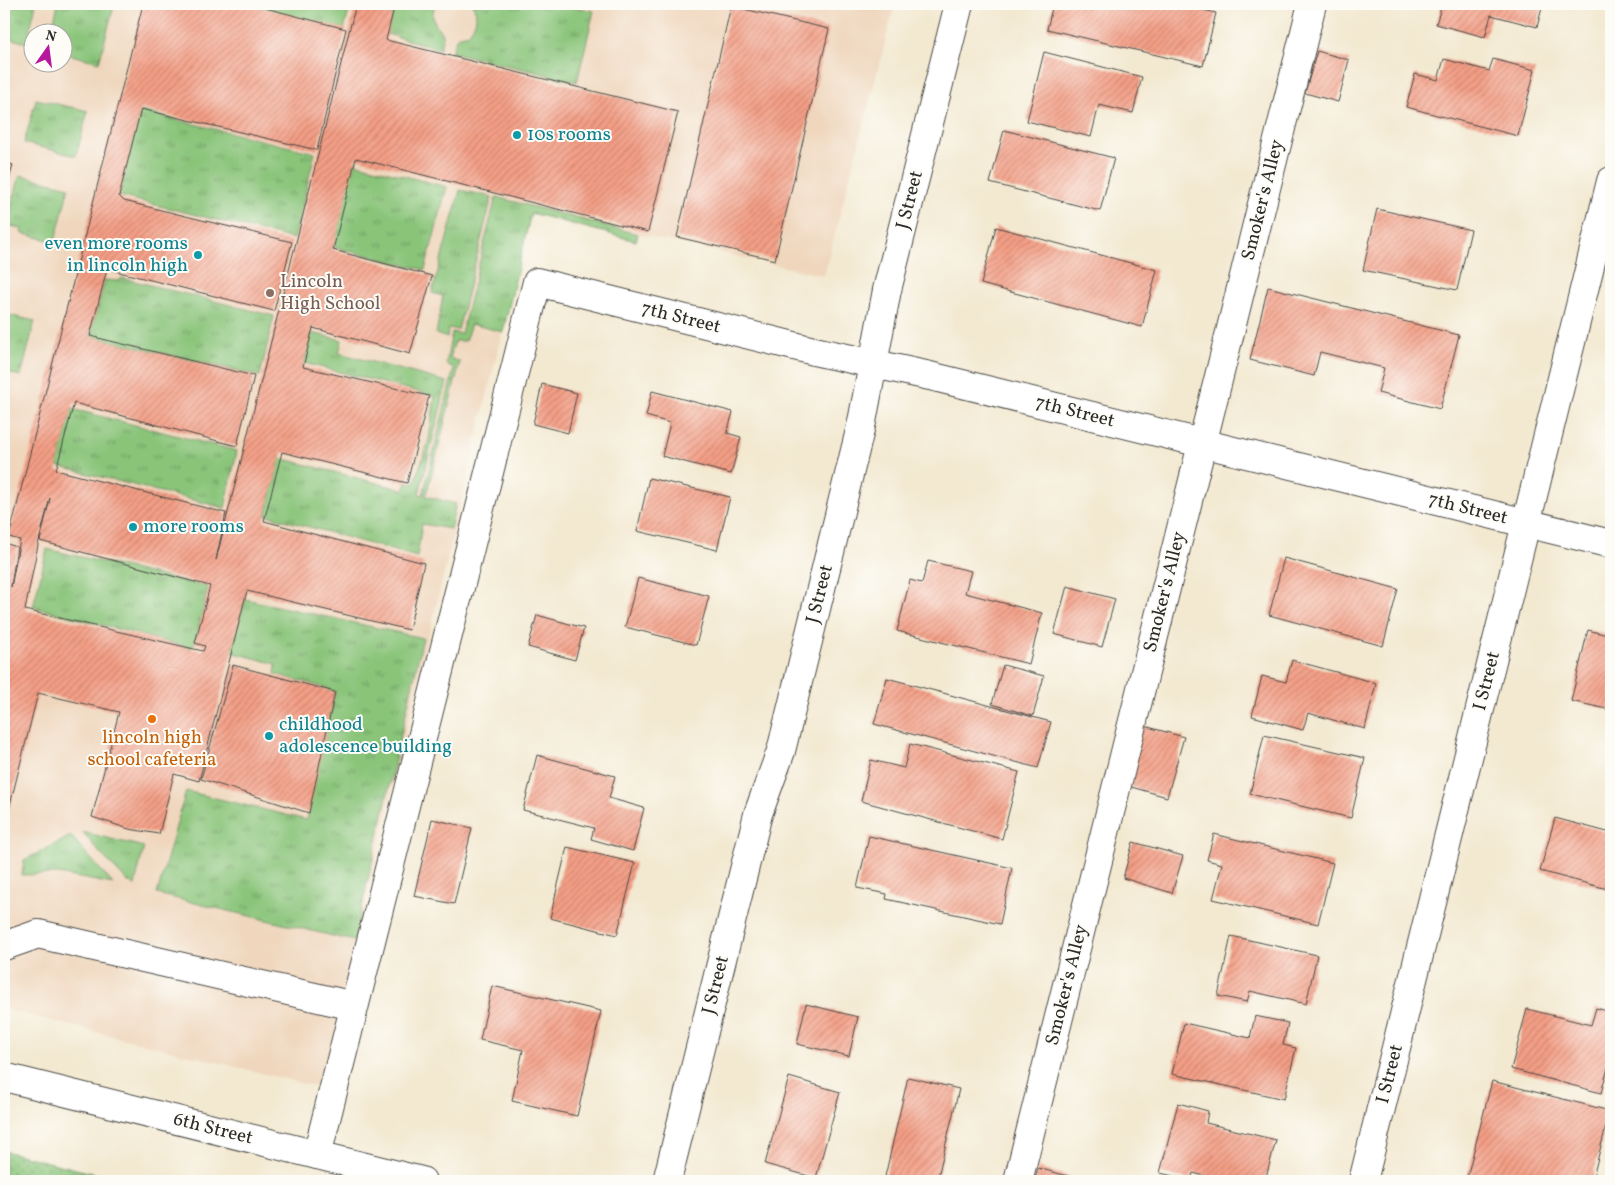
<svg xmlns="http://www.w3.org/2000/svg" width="1615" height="1185" font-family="Vollkorn,serif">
<defs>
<pattern id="grass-tufts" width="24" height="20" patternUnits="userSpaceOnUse" patternTransform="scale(1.25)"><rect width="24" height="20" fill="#89c479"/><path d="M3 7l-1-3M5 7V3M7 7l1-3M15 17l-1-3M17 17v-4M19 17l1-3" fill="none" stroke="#709f63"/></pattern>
<pattern id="park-dots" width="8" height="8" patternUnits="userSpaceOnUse" patternTransform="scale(1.25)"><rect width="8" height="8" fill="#89c479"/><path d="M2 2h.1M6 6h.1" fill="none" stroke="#709f63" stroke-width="1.8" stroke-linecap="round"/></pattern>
<pattern id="building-hatch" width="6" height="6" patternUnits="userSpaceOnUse" patternTransform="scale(1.25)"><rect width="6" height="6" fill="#f59f86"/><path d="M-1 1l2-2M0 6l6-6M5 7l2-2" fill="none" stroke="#c7826e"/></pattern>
</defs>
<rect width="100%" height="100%" fill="#fdfcf7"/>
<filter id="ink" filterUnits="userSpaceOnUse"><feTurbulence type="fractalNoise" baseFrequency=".02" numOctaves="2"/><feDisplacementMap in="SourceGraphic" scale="10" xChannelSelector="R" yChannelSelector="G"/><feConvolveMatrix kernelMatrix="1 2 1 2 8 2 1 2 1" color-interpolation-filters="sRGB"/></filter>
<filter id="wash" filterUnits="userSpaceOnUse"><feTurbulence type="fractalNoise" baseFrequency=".0096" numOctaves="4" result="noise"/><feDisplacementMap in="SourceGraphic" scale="20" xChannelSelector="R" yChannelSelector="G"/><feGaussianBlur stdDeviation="1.12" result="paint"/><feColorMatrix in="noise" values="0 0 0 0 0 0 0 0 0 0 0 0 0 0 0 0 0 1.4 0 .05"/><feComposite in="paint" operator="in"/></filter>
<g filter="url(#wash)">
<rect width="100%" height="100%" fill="#f3e9d1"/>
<path fill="#efd6bc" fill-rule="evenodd" d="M 4,4 L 895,4 L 824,276 L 638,234 L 531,213 L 395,776 L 325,1089 L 4,1009 ZM 32,32 L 62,32 L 62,62 L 32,62 Z"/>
<g fill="url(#grass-tufts)" stroke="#5a7852">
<path d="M 4,4 L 36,4 L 27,43 L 4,37 Z"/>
<path d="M 58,4 L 105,4 L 114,6 L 99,62 L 63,53 L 62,32 L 51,32 Z"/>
<path d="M 243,4 L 351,4 L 344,29 Z"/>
<path d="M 395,4 L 436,4 C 428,19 437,24 443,36 L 440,49 L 387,34 Z"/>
<path d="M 472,4 L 558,4 L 594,11 L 577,82 L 451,52 L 457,37 L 468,34 C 476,24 479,15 472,4 Z"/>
<path d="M 36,99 L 88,111 L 76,156 L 24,143 Z"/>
<path d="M 140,111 L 315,153 L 294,239 L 119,196 Z"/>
<path d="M 354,163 L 447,187 L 425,270 L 333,247 Z"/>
<path d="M 20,175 L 69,187 L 55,242 L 21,233 L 22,229 L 6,225 Z"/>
<path d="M 460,190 L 492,197 L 458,330 L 449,328 L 447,338 L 436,334 L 443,296 L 432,293 Z"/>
<path d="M 496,197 L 638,234 L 636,241 L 531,213 L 503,332 L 471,324 L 465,341 L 455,341 L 450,358 L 460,362 L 426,496 L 456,504 L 450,529 L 422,524 L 417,557 L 266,515 L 280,458 L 404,490 L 407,483 L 414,484 L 429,440 L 435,396 L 304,363 L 312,333 L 342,340 L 339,353 L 447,382 L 419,494 L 423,495 L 454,368 L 446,364 L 452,332 L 461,334 Z"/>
<path d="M 122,278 L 274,316 L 260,376 L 90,336 L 105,280 L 118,281 Z"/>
<path d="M 4,314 L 35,321 L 21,376 L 4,372 Z"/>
<path d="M 72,409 L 237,451 L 225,508 L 57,466 Z"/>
<path d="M 47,549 L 208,587 L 195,643 L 191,648 L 33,607 Z"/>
<path d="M 245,599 L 423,638 L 354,941 L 157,894 L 186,791 L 307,820 L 335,692 L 329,689 L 275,674 L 276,664 L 231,652 Z"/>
<path d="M 83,832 L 144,847 L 135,885 L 128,882 L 98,851 Z"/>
<path d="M 71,836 L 113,884 L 58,874 L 22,875 L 24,860 Z"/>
</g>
<path fill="url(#park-dots)" stroke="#5a7852" d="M 4,1151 L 124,1181 L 4,1181 Z"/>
<g id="blocks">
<g fill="url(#building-hatch)" fill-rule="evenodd">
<path d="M 143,4 L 250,4 L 346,29 L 317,150 L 141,109 L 119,196 L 124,201 L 292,242 L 274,311 L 107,269 L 90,336 L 254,376 L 237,446 L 74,403 L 56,470 L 226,513 L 216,560 L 356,4 L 395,4 L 386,40 L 678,112 L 648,232 L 356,158 L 333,250 L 432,276 L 410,354 L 313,328 L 303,367 L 429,396 L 407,483 L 282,452 L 264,521 L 424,563 L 409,630 L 247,591 L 199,781 L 174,774 L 159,834 L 129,829 L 92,817 L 119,712 L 38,693 L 4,829 L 4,543 L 17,547 L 11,587 L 20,540 L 9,537 ZM 50,498 L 40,541 L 210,586 L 195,643 L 205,646 L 203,651 L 25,610 L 38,545 Z"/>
<path d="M 1053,4 L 1187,4 L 1186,6 L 1216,13 L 1203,66 L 1047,29 Z"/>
<path d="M 1442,4 L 1543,4 L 1537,27 L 1491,15 L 1485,37 L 1436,24 Z"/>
<path d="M 731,6 L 829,29 L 775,260 L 677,237 Z"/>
<path d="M 1317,51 L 1349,60 L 1338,102 L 1305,93 Z"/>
<path d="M 1044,52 L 1142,77 L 1133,113 L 1099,105 L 1091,137 L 1027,121 Z"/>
<path d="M 1444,59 L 1489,71 L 1493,59 L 1535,70 L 1518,136 L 1406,107 L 1415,74 L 1438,80 Z"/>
<path d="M 1004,130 L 1114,158 L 1100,211 L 990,183 Z"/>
<path d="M 4,162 L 13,165 L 4,198 Z"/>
<path d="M 1377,209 L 1471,230 L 1457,290 L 1363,270 Z"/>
<path d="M 996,227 L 1157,270 L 1142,327 L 981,284 Z"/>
<path d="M 1268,287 L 1459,335 L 1440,409 L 1378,393 L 1384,368 L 1320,352 L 1314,376 L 1250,360 Z"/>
<path d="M 542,384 L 577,393 L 568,433 L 533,424 Z"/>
<path d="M 652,391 L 733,412 L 727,433 L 741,437 L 731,474 L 662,456 L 670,423 L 646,416 Z"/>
<path d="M 649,478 L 730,497 L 717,550 L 637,531 Z"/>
<path d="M 1284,558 L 1398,589 L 1383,646 L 1269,615 Z"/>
<path d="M 928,561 L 971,571 L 965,593 L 1042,613 L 1029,664 L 897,631 L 910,580 L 922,583 Z"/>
<path d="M 638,578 L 709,596 L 696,645 L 625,627 Z"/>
<path d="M 1067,586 L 1115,599 L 1102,647 L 1054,634 Z"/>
<path d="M 537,615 L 584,628 L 575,660 L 528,647 Z"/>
<path d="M 1588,630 L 1611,636 L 1611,710 L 1571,701 Z"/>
<path d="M 1292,660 L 1376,683 L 1365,729 L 1308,713 L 1303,730 L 1252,716 L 1262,676 L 1286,682 Z"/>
<path d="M 233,665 L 335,692 L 309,813 L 201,779 Z"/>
<path d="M 1003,665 L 1044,676 L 1033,716 L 992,704 Z"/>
<path d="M 887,678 L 1051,722 L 1038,768 L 874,724 Z"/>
<path d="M 1141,725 L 1184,737 L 1167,797 L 1124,785 Z"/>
<path d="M 1264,735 L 1365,758 L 1351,818 L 1250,794 Z"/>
<path d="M 910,744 L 1019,772 L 1002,839 L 861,801 L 871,760 L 904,768 Z"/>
<path d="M 537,755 L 615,776 L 609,798 L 644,808 L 633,851 L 591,839 L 594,828 L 523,810 Z"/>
<path d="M 1555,818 L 1611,833 L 1611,890 L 1540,871 Z"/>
<path d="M 432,819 L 472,828 L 454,904 L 414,896 Z"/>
<path d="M 1214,834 L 1333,863 L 1318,924 L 1213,899 L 1222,864 L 1207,860 Z"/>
<path d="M 869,836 L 1012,868 L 1000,924 L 886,899 L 887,894 L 857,888 Z"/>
<path d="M 1133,842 L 1183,856 L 1172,893 L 1123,878 Z"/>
<path d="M 567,847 L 635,863 L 617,935 L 550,918 Z"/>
<path d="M 1231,936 L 1317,955 L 1306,1004 L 1250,991 L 1247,1002 L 1218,996 Z"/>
<path d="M 492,986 L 601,1011 L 577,1116 L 512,1101 L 523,1050 L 480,1040 Z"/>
<path d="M 806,1004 L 858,1017 L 849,1056 L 797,1044 Z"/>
<path d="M 1596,1008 L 1611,1012 L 1611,1069 L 1608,1068 L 1601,1093 L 1511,1069 L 1527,1009 L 1591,1025 Z"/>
<path d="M 1255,1016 L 1288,1023 L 1283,1045 L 1296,1048 L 1284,1099 L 1172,1074 L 1184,1023 L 1250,1038 Z"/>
<path d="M 789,1077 L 840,1092 L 816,1178 L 765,1164 Z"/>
<path d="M 908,1077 L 959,1089 L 937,1181 L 884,1181 Z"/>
<path d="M 1492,1081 L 1610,1111 L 1592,1181 L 1466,1181 Z"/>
<path d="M 1178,1103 L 1208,1111 L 1206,1123 L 1276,1140 L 1265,1181 L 1224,1181 L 1193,1173 L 1191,1180 L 1160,1173 Z"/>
<path d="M 1038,1168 L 1079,1179 L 1078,1181 L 1034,1181 Z"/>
</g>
</g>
</g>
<g filter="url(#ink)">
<use href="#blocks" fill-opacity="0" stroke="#494844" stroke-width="1"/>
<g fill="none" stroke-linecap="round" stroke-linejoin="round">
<g stroke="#494844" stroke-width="30">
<g id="minor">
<path d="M 4,946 L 38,934 L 354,1006"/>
<path d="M 4,1077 L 422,1181"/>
<path d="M 317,1155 L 537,282 L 814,351 L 930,376 L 1611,544"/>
<path d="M 667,1181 L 758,814 L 781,751 L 862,422 L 887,290 L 959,4"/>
<path d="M 1018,1181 L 1312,4"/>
<path d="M 1363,1181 L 1611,181"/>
</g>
</g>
<use href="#minor" stroke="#fff" stroke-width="28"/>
</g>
</g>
<g fill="#0f9aa8" stroke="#fdfcf7" stroke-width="2">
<circle cx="517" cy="135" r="5"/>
<circle cx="198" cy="255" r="5"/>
<circle cx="133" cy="527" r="5"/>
<circle cx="269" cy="736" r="5"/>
</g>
<circle fill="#8d6e63" stroke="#fdfcf7" stroke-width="2" cx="270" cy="293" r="5"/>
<circle fill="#e8710a" stroke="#fdfcf7" stroke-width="2" cx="152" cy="719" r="5"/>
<g text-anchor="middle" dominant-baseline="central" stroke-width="4" stroke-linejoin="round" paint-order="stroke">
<g font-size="19" fill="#0d838f" stroke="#fdfcf7" text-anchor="start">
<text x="527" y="135">10s rooms</text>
<text x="188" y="244" text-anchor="end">even more rooms<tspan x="188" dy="22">in lincoln high</tspan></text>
<text x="143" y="527">more rooms</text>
<text x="279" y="725">childhood<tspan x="279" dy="22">adolescence building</tspan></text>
</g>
<g font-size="19" fill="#2b2b2b" stroke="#fdfcf7">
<text transform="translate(910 200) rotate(-76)">J Street</text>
<text transform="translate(1263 200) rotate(-76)">Smoker's Alley</text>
<text transform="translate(681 318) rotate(14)">7th Street</text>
<text transform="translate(1075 412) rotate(14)">7th Street</text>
<text transform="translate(1468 509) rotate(14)">7th Street</text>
<text transform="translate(1165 592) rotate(-76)">Smoker's Alley</text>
<text transform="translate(820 594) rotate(-76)">J Street</text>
<text transform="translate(1487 681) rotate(-76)">I Street</text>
<text transform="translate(716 985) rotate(-76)">J Street</text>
<text transform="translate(1067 985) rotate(-76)">Smoker's Alley</text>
<text transform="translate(1390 1074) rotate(-76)">I Street</text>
<text transform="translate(213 1129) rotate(14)">6th Street</text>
</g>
<g font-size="19" fill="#785e54" stroke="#fdfcf7" text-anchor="start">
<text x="280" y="282">Lincoln<tspan x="280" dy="22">High School</tspan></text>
</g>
<g font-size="19" fill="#c56008" stroke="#fdfcf7">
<text x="152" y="738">lincoln high<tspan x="152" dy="22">school cafeteria</tspan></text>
</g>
</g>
<rect width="1615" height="1185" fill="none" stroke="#fdfcf7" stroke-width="20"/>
<g transform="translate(48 48) rotate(14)"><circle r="24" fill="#fdfcf7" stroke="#a9a8a5"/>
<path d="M0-4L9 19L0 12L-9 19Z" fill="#b5179e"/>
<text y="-8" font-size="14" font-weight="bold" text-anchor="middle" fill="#2b2b2b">N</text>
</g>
</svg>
